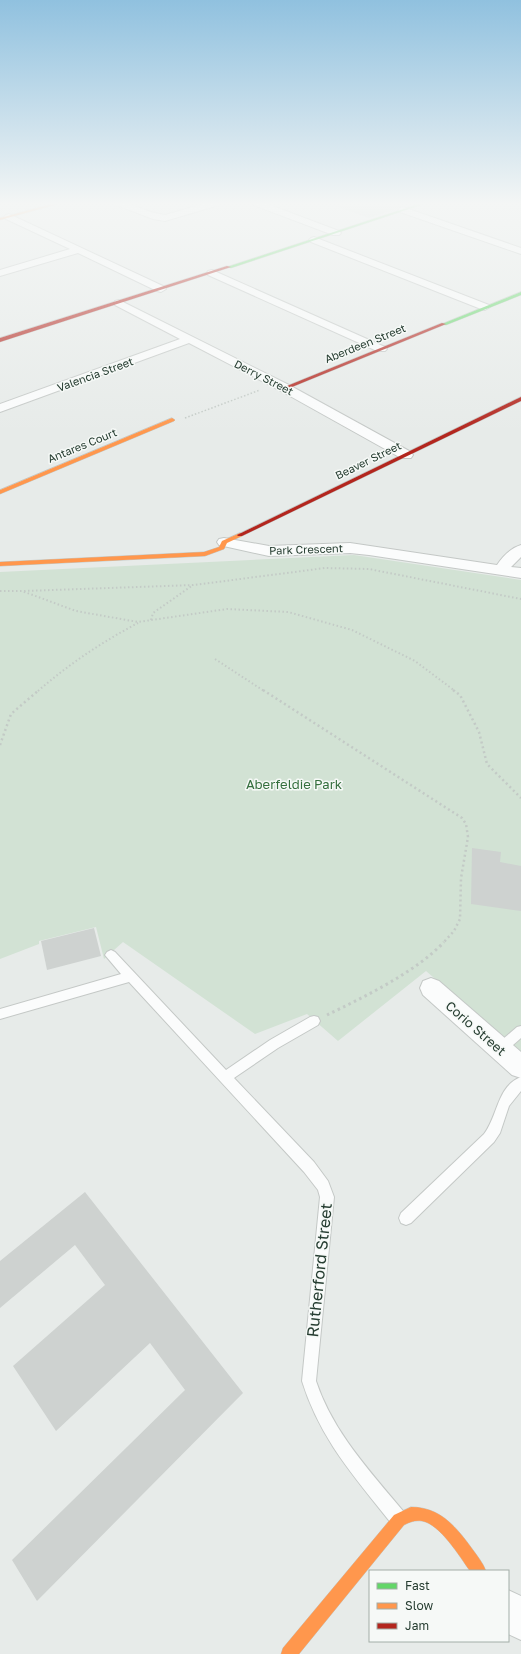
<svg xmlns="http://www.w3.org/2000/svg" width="521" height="1654" font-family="'Golos Text',sans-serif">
<rect width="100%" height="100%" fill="#e7ebe9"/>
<path fill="#d5dcd8" d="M 324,202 L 416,202 L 369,218 Z"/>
<path fill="#d2e2d4" d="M 354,555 L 521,580 L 521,1053 L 426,971 L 338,1041 L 307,1014 L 255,1034 L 123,942 L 104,959 L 96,927 L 39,941 L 39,944 L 0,959 L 0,572 Z"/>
<g fill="#ced2d0">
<path d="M 472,848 L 501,852 L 500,862 L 521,866 L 521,911 L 471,904 Z"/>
<path d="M 94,928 L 101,956 L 47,970 L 41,941 Z"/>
<path d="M 85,1192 L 243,1393 L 37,1601 L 12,1560 L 185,1390 L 150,1343 L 56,1431 L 13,1366 L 105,1285 L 75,1245 L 0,1308 L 0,1261 Z"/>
</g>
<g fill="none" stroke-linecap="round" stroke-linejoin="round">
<g stroke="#c4c8c6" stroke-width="2">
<g id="lane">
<path d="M 111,950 L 115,952 L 226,1070 L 270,1040 L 310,1017 L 314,1016 L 318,1017 L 320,1021 L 318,1025 L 278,1048 L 234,1078 L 314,1162 L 328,1181 L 334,1197 L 316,1381 C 333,1432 369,1470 403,1511 L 405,1517 L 403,1523 L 397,1525 L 391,1523 C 354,1476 320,1439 302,1381 L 320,1197 L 318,1190 L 304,1172 L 129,982 L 0,1019 L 0,1009 L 121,974 L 105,955 L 107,952 Z"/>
<path d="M 521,1026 L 521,1038 L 504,1053 L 500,1054 L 496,1053 L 494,1049 L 496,1045 L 517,1027 Z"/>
<path d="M 521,1077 L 521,1091 L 509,1106 L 500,1133 L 494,1142 L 411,1223 L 406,1225 L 401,1223 L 399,1218 L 401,1213 L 484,1134 C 498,1116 497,1086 521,1077 Z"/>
</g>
</g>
<g stroke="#c4c8c6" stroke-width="2">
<g id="street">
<path d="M 113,202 C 133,202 146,213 165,215 L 210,202 L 223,202 L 222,204 L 165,221 L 153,219 L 114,204 Z"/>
<path d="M 250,202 L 262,202 L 339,231 L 341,233 L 339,235 L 333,235 L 251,204 Z"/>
<path d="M 403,207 L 521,248 L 521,254 L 400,212 L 398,210 L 400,208 Z"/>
<path d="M 9,214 L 165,287 L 166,289 L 161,292 L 157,291 L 78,253 L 0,276 L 0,270 L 70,249 L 6,219 L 4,217 L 6,215 Z"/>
<path d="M 314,237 L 489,305 L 490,307 L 485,310 L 481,309 L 311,242 L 309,240 L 311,238 Z"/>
<path d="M 212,270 L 385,347 L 387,349 L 385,351 L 377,351 L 208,275 L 207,273 L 208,271 Z"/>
<path d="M 119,300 L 289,385 L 411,452 L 413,455 L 411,458 L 401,458 L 281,391 L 189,343 L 0,412 L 0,404 L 180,339 L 115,305 L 114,303 L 115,301 Z"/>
<path d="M 224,538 L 269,546 L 350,543 L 497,565 C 503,556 511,548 521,545 L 521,557 L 511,567 L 521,568 L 521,578 L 369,555 L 350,553 L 269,556 L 219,545 L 217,542 L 219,539 Z"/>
<path d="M 431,978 L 439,981 L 521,1052 L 521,1078 L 512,1075 L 423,995 L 420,988 L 423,981 Z"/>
<path d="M 508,1590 L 521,1596 L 521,1640 L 508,1634 Z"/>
</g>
</g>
<g stroke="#c3c8c6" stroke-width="1">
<g id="fast">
<path d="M 425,202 L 430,202 L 231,268 L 227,267 Z"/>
<path d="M 521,292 L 521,295 L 446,325 L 442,324 Z"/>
</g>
</g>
<g stroke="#c3c8c6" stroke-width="1">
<g id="slow">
<path d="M 59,202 L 65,202 L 0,220 L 0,218 Z"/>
<path d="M 172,418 L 175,420 L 174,421 L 0,494 L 0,490 Z"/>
<path d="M 240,533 L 242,534 L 242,536 L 227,543 L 224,549 L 205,556 L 0,566 L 0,562 L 204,552 L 219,547 L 222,541 Z"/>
<path d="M 411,1507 C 441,1507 457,1528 473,1550 C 478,1557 483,1563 486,1571 L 470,1571 C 460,1557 440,1524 422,1521 C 415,1520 410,1522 404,1525 L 299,1654 L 281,1654 L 283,1648 L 394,1515 Z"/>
</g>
</g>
<g stroke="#c3c8c6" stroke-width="1">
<g id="jam">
<path d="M 227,266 L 231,267 L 0,342 L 0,338 Z"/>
<path d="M 442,323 L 446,324 L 287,389 L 282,388 Z"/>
<path d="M 521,397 L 521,401 L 242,536 L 238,536 L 237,535 Z"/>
</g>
</g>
<path stroke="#c3cac6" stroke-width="1.5" stroke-dasharray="1.5 2" stroke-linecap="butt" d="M 185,418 L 260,390"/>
<g stroke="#c3cac6" stroke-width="2" stroke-dasharray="1.5 2.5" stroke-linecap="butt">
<path d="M 0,591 L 22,591 L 76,611 L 138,622 L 227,609 L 288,612 L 352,630 L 415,661 L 455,691"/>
<path d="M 24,591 L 194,585 L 325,568 L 369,569 L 521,599"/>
<path d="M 151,620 L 153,613 L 193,585"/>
<path d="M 215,659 L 264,691"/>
<path d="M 38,691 C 69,664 102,642 138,623"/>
</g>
<g stroke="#c3cac6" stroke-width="2.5" stroke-dasharray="2 3" stroke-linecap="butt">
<path d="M 263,690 L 462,818 L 466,824 L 468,837 L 461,878 L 460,919 L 454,931 L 443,943"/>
<path d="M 453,690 L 460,695 L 479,732 L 487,764 L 521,798"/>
<path d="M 0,745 L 11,714 L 39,690"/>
</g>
<path stroke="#c3cac6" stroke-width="3" stroke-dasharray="2.5 3.5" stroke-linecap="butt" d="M 327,1015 C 364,997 416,972 444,942"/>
<use href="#lane" fill="#fbfcfc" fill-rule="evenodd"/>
<use href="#street" fill="#fbfcfc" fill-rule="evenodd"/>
<use href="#fast" fill="#63d668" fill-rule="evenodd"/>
<use href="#slow" fill="#ff974d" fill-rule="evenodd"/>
<use href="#jam" fill="#b3261e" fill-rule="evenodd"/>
</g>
<linearGradient id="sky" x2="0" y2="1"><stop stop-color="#90c1df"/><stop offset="0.47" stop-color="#f4f6f5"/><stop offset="1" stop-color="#f4f6f5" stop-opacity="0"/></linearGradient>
<rect width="521" height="433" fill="url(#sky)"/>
<g text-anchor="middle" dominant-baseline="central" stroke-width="3" stroke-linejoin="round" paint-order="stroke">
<g font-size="11" fill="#263d31" stroke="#f6f9f7">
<text transform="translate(365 343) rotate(-22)">Aberdeen Street</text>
<text transform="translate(95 374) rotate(-20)">Valencia Street</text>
<text transform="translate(264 377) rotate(27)">Derry Street</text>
<text transform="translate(82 445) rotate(-22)">Antares Court</text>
<text transform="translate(368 460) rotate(-26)">Beaver Street</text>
<text transform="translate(306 549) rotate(-2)">Park Crescent</text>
</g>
<g font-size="13" fill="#356f3e" stroke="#f6f9f7">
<text x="294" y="784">Aberfeldie Park</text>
</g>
<g font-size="13" fill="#263d31" stroke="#f6f9f7">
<text transform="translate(476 1028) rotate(41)">Corio Street</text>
</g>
<g font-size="16" fill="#263d31" stroke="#f6f9f7">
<text transform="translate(319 1270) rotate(-84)">Rutherford Street</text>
</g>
</g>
<rect x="369" y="1570" width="140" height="72" fill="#f6f9f7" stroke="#a3aea8"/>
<rect x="377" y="1583" width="20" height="6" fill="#63d668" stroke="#a3aea8"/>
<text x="405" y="1590" font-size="12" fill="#263d31">Fast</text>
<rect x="377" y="1603" width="20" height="6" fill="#ff974d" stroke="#a3aea8"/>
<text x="405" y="1610" font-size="12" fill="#263d31">Slow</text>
<rect x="377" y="1623" width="20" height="6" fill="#b3261e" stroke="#a3aea8"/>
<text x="405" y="1630" font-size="12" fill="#263d31">Jam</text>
</svg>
